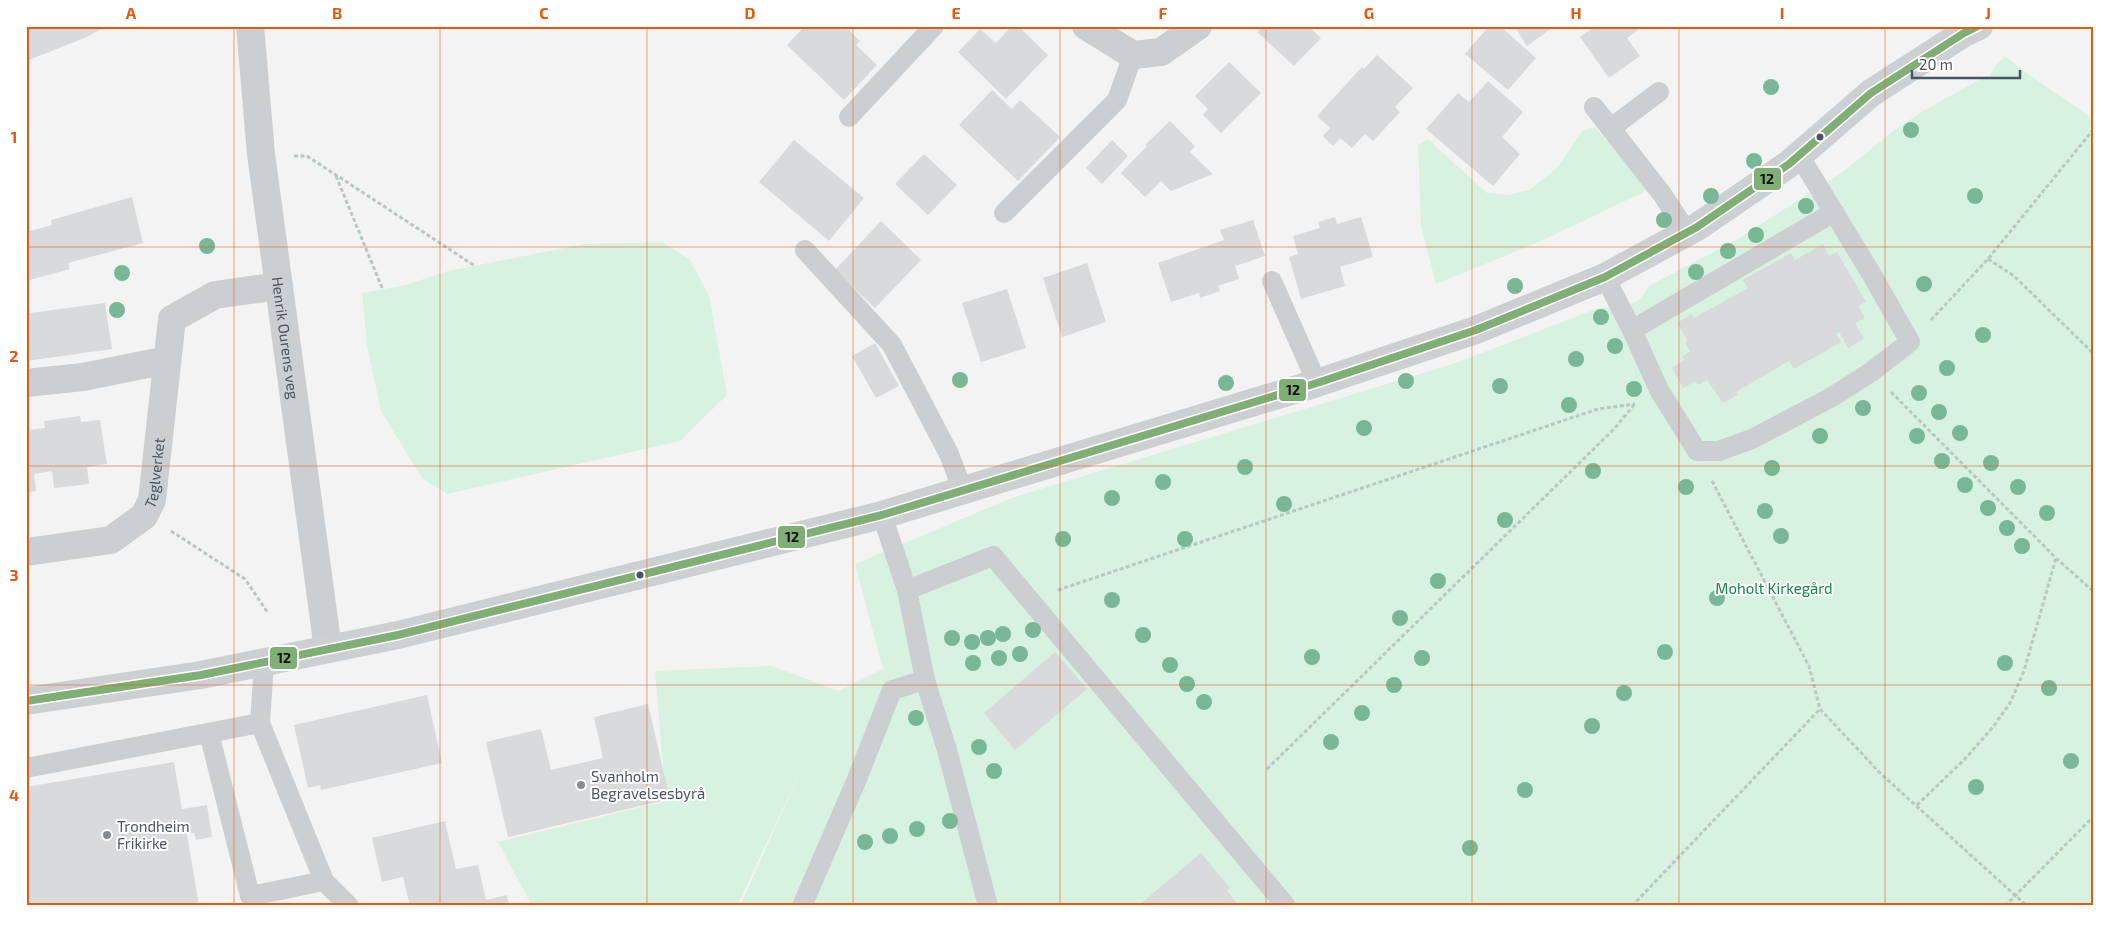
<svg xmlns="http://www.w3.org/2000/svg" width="2119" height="932" font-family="'Exo 2',sans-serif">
<rect width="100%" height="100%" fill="#f3f3f3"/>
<g fill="#d7f2e1">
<path d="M 2005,56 C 2033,79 2064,98 2093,119 L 2093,906 L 740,906 L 803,766 L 737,906 L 532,906 L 498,842 L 666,801 L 655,671 L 772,666 L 838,691 L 883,669 L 855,564 L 1014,497 L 1453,364 L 1596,309 L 1631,304 L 1640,299 L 1649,286 L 1738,239 L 1844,171 L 1892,132 L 1923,111 L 1986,76 L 1989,77 L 1996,65 Z"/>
<path d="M 1594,127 L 1633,167 L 1650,189 L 1539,242 L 1436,284 L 1421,226 L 1418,145 L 1428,139 L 1487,193 L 1509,195 L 1531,189 L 1557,168 L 1582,131 Z"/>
<path d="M 662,242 L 690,260 L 709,295 L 727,395 L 680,441 L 447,494 L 422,478 L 381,411 L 367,345 L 362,293 L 406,285 L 448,271 L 585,244 Z"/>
</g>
<g fill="#d9dadb">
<path d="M 26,26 L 106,26 L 87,37 L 26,61 Z"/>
<path d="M 805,26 L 837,26 L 841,30 L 845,26 L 860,41 L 856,45 L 877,65 L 844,100 L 787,45 Z"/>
<path d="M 1012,26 L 1018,26 L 1048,55 L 1006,99 L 958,52 L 980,29 L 996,43 Z"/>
<path d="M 1262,26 L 1308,26 L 1321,38 L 1294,66 L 1257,32 Z"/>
<path d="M 1489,26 L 1500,26 L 1536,58 L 1508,90 L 1465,54 Z"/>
<path d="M 1514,26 L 1555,26 L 1527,46 Z"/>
<path d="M 1595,26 L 1643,26 L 1627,38 L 1640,56 L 1609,78 L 1580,37 Z"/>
<path d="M 1377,55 L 1413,88 L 1395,107 L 1400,112 L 1373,141 L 1365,134 L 1352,148 L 1340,138 L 1333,146 L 1323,136 L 1330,128 L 1317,116 L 1362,67 L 1364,69 Z"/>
<path d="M 1229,62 L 1261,93 L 1221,133 L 1203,115 L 1208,109 L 1195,96 Z"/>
<path d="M 1488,81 L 1523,112 L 1502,137 L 1520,154 L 1493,186 L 1426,129 L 1458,93 L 1469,102 Z"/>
<path d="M 992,90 L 1012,109 L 1020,100 L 1060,137 L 1018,181 L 959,125 Z"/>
<path d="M 1170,121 L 1195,146 L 1190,152 L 1213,174 L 1171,191 L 1161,181 L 1145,197 L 1121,173 L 1147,146 L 1145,145 Z"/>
<path d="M 794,140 L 864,198 L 829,241 L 759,182 Z"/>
<path d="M 1112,140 L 1128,156 L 1102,184 L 1086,168 Z"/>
<path d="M 924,154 L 957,185 L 928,215 L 895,184 Z"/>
<path d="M 132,197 L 143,243 L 68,263 L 70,269 L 26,281 L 26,232 L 52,225 L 51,220 Z"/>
<path d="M 1335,217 L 1337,224 L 1361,217 L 1373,257 L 1340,267 L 1345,286 L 1301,299 L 1289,257 L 1298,254 L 1293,236 L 1320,228 L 1318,222 Z"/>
<path d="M 1253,220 L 1265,256 L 1235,266 L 1239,279 L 1218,286 L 1220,291 L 1200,298 L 1199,293 L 1171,302 L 1158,263 L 1224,240 L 1220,230 Z"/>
<path d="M 881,221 L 921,260 L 875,308 L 835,270 Z"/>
<path d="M 1823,244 L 1829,256 L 1837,252 L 1866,302 L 1858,306 L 1865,318 L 1855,323 L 1864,339 L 1848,348 L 1839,332 L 1836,334 L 1841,342 L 1794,369 L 1789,361 L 1736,392 L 1738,395 L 1723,403 L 1707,380 L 1698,385 L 1696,381 L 1683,388 L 1672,368 L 1685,360 L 1682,356 L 1690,352 L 1685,342 L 1687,340 L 1677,323 L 1692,314 L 1694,318 L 1748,288 L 1743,280 L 1791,253 L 1795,260 Z"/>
<path d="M 1087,263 L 1106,322 L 1062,337 L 1043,278 Z"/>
<path d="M 1007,289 L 1026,348 L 981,362 L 962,303 Z"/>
<path d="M 27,302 L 30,313 L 105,303 L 112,349 L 26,361 Z"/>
<path d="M 875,343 L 899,386 L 876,398 L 852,356 Z"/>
<path d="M 80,416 L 81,422 L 100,420 L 107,464 L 87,467 L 89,484 L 54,488 L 52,471 L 34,474 L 36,491 L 26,493 L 26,430 L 45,428 L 44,421 Z"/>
<path d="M 1055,652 L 1087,689 L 1015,750 L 984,713 Z"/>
<path d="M 427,695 L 442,763 L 321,790 L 320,785 L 308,788 L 294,725 Z"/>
<path d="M 648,704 L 670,799 L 508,837 L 486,742 L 541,729 L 551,770 L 603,758 L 594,717 Z"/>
<path d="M 174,762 L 182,809 L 207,805 L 212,837 L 196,840 L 194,833 L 187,834 L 199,906 L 29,906 L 26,886 L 26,787 Z"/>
<path d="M 445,821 L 456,869 L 478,865 L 486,900 L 507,895 L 509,906 L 410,906 L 403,877 L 382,882 L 372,838 Z"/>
<path d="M 1201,853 L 1230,888 L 1227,891 L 1239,906 L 1138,906 Z"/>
</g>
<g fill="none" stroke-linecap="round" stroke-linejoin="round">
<g stroke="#bac7c3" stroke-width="3" stroke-dasharray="4 2.5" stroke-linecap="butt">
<path d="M 294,156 L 307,156 L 475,266"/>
<path d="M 336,176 L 383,290"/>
<path d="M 1988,259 L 2014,276 L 2093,353"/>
<path d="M 1931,320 L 1988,259 L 2093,130"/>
<path d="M 1891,392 L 2056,558 L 2093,591"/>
<path d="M 1712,481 L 1809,666 L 1820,709 L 1880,773 L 2027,906"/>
<path d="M 171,531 L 245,579 L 268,613"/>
<path d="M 1058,590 L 1598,409 L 1635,404"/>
<path d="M 1267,769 L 1613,430 L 1634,405"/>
<path d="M 1917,805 L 1964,760 L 1993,727 L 2010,703 L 2024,671 L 2056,558"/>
<path d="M 1632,906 L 1820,709"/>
<path d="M 2005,906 L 2093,817"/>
</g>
<g stroke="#cccfd2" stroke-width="20">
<path d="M 1594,107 L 1662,194 L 1687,232"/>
<path d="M 849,117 L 934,26"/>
<path d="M 1611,128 L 1659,92"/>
<path d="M 1004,213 L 1117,100 L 1133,55"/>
<path d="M 805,250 L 892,345 L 949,454 L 963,491"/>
<path d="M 1605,277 L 1632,330 L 1659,390 L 1697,451 L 1719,451 L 1752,439 L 1832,397 L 1871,372 L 1910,342 L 1872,275 L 1799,155"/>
<path d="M 1272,281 L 1317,383"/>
<path d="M 1632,330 L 1834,212"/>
<path d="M 882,515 L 907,590 L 925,680 L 947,750 L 988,906"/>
<path d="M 907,590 L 993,556 L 1286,906"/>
<path d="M 264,663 L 260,723 L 324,881 L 349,906"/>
<path d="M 209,733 L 250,896 L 324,881"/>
<path d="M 26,768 L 260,723"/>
<path d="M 802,906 L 857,779 L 892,690 L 925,680"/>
</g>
<g stroke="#cccfd2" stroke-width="28">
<path id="s1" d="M 250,26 L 261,154 L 328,649"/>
<path d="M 1086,26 L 1133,55 L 1161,52 L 1198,26"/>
<path d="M 26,383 L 83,377 L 167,360"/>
<path id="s2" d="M 26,552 L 111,540 L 144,516 L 152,500 L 172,319 L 215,295 L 279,286"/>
</g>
<path stroke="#cdd0d3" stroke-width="28" d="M 26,701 L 201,675 L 398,635 L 882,515 L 1317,383 L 1476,330 L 1605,277 L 1697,227 L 1789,164 L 1871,93 L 1964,33 L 1979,26"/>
<g stroke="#fff" stroke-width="11">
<path id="bus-1" d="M 26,701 L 201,675 L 398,635 L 882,515 L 1317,383 L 1476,330 L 1605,277 L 1697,227 L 1789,164 L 1871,93 L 1964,33 L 1978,26"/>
</g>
<use href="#bus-1" stroke="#7faf74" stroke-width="8"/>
</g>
<g fill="#78b896">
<circle cx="1771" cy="87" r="8"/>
<circle cx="1911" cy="130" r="8"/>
<circle cx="1754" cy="161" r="8"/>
<circle cx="1711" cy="196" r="8"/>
<circle cx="1975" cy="196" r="8"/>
<circle cx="1806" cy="206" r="8"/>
<circle cx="1664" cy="220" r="8"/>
<circle cx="1756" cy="235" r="8"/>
<circle cx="207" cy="246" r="8"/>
<circle cx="1728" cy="251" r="8"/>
<circle cx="1696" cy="272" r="8"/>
<circle cx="122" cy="273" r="8"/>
<circle cx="1924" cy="284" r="8"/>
<circle cx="1515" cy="286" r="8"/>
<circle cx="117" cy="310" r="8"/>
<circle cx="1601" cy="317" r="8"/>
<circle cx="1983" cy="335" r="8"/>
<circle cx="1615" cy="346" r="8"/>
<circle cx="1576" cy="359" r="8"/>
<circle cx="1947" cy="368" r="8"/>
<circle cx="960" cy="380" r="8"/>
<circle cx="1406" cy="381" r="8"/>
<circle cx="1226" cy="383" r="8"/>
<circle cx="1500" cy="386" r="8"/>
<circle cx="1634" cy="389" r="8"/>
<circle cx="1919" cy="393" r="8"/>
<circle cx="1569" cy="405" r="8"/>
<circle cx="1863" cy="408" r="8"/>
<circle cx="1939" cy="412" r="8"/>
<circle cx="1364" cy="428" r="8"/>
<circle cx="1960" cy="433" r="8"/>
<circle cx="1820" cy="436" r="8"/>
<circle cx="1917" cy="436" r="8"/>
<circle cx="1942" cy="461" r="8"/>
<circle cx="1991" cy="463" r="8"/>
<circle cx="1245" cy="467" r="8"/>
<circle cx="1772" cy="468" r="8"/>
<circle cx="1593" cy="471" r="8"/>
<circle cx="1163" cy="482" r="8"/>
<circle cx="1965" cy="485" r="8"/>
<circle cx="1686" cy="487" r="8"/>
<circle cx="2018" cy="487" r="8"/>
<circle cx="1112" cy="498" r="8"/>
<circle cx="1284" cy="504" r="8"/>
<circle cx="1988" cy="508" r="8"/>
<circle cx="1765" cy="511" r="8"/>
<circle cx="2047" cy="513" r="8"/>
<circle cx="1505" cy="520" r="8"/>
<circle cx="2007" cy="528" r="8"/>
<circle cx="1781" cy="536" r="8"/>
<circle cx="1063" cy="539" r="8"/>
<circle cx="1185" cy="539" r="8"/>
<circle cx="2022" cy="546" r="8"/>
<circle cx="1438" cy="581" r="8"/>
<circle cx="1717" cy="598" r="8"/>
<circle cx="1112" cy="600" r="8"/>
<circle cx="1400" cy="618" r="8"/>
<circle cx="1033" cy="630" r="8"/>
<circle cx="1003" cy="634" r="8"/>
<circle cx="1143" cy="635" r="8"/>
<circle cx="952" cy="638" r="8"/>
<circle cx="988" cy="638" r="8"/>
<circle cx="972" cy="642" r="8"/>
<circle cx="1665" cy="652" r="8"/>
<circle cx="1020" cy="654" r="8"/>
<circle cx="1312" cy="657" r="8"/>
<circle cx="999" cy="658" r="8"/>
<circle cx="1422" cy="658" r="8"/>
<circle cx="973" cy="663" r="8"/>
<circle cx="2005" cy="663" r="8"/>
<circle cx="1170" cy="665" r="8"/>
<circle cx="1187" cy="684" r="8"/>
<circle cx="1394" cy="685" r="8"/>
<circle cx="2049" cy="688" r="8"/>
<circle cx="1624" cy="693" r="8"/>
<circle cx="1204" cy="702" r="8"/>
<circle cx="1362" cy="713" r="8"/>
<circle cx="916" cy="718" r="8"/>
<circle cx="1592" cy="726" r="8"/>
<circle cx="1331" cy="742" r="8"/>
<circle cx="979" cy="747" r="8"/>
<circle cx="2071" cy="761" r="8"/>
<circle cx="994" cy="771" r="8"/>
<circle cx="1976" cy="787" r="8"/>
<circle cx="1525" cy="790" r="8"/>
<circle cx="950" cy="821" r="8"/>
<circle cx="917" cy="829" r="8"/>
<circle cx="890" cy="836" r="8"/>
<circle cx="865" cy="842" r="8"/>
<circle cx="1470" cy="848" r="8"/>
</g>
<path fill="none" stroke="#e8590c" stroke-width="1" stroke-opacity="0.55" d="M 234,26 L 234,906M 440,26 L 440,906M 647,26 L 647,906M 853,26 L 853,906M 1060,26 L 1060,906M 1266,26 L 1266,906M 1472,26 L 1472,906M 1679,26 L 1679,906M 1885,26 L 1885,906M 26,247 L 2093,247M 26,466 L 2093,466M 26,685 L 2093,685"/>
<g fill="#485661" stroke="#fff" stroke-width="2">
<circle cx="1820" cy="137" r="4.5"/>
<circle cx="640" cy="575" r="4.5"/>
</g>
<g fill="#848d94" stroke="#fff" stroke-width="2">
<circle cx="581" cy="785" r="5"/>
<circle cx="107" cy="835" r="5"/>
</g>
<g text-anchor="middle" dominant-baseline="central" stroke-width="4" stroke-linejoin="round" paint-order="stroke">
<g font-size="15" fill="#485661" stroke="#fff">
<text stroke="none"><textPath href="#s1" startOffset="314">Henrik Ourens veg</textPath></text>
<text stroke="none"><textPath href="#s2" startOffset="172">Teglverket</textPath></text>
</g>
<g font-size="15" fill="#13884a" stroke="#fff">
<text x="1774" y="588">Moholt Kirkegård</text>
</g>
<g font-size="15" fill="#485661" stroke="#fff" text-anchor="start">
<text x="591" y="776">Svanholm<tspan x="591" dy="17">Begravelsesbyrå</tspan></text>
<text x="117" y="826">Trondheim<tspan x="117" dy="17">Frikirke</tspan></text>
</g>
</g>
<g stroke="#fff" stroke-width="2">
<rect x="1753" y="167" width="29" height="24" rx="5" fill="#7faf74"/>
<rect x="1278" y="378" width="29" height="24" rx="5" fill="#7faf74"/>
<rect x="777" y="525" width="29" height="24" rx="5" fill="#7faf74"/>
<rect x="269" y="646" width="29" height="24" rx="5" fill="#7faf74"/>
</g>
<g font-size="14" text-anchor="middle" font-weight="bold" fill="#111">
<text x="1767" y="184">12</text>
<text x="1293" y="395">12</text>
<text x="792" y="542">12</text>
<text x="284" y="663">12</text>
</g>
<rect width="2119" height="932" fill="none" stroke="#ffffff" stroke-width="55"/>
<path d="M1912 70v8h108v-8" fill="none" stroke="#485661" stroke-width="2.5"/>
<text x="1919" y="70" font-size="15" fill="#485661" stroke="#ffffff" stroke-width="4" paint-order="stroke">20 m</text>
<rect x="28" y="28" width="2064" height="876" fill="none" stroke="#e8590c" stroke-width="2"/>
<g font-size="16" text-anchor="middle" font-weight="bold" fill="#e8590c">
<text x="131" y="19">A</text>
<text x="337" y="19">B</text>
<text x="544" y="19">C</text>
<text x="750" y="19">D</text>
<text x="956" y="19">E</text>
<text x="1163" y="19">F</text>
<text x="1369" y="19">G</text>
<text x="1576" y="19">H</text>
<text x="1782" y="19">I</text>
<text x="1988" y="19">J</text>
<text x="14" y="143">1</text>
<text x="14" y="362">2</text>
<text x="14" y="581">3</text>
<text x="14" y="801">4</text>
</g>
</svg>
